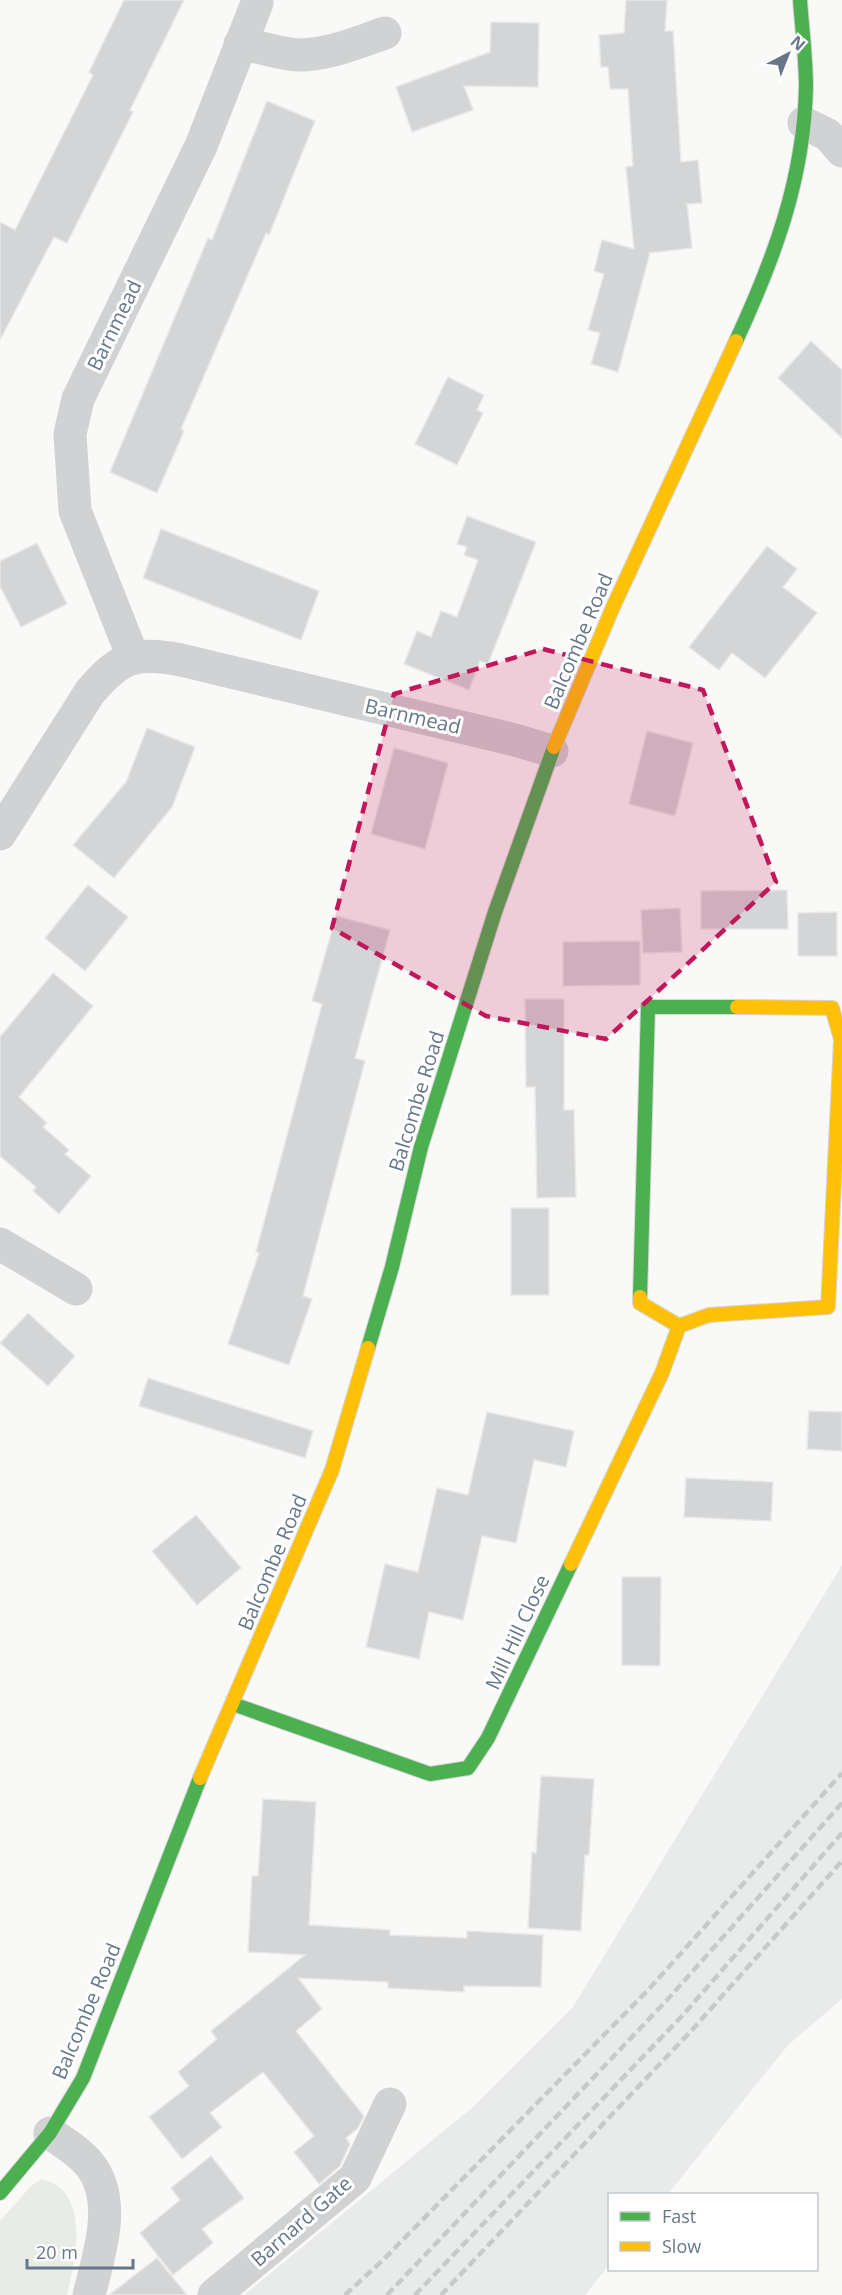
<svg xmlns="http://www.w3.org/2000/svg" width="842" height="2295" font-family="'Open Sans',sans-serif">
<rect width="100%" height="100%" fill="#f9f9f8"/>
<path fill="#e9eaea" d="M 842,1565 L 842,1999 L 788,2045 L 668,2194 L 610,2194 L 609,2265 L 585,2295 L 244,2295 L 474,2106 L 573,2007 Z"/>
<path fill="#e8ece6" d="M 42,2179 C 92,2191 75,2260 67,2295 L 0,2295 L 0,2221 L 32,2185 Z"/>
<g fill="#d4d5d6" stroke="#e8e8e8" stroke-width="1.5">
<path d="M 124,0 L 184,0 L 130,110 L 133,112 L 67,243 L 54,237 L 0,340 L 0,222 L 15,230 L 93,75 L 89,72 Z"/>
<path d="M 626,0 L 667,0 L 665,31 L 673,31 L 681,162 L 698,160 L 702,203 L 687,204 L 692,248 L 648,253 L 650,253 L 618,372 L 591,364 L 600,333 L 588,330 L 604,274 L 594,271 L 602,240 L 634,249 L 626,167 L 633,166 L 628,89 L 610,89 L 608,67 L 601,67 L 599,35 L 624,33 Z"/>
<path d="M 491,22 L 539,23 L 538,87 L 464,86 L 473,110 L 412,132 L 396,87 L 490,52 Z"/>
<path d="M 267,101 L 315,121 L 269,235 L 266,233 L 181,429 L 184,431 L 157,493 L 110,472 L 208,238 L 212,240 Z"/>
<path d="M 811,341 L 842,370 L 842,438 L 778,378 Z"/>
<path d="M 448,377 L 484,395 L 477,410 L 483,413 L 457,465 L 415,444 Z"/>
<path d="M 467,516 L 536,542 L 488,664 L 480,661 L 469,690 L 404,664 L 417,631 L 431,637 L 441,611 L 457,617 L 478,560 L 464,555 L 467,547 L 457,544 Z"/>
<path d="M 161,529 L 319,591 L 301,640 L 143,578 Z"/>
<path d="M 37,543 L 67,604 L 21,627 L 0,586 L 0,561 Z"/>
<path d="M 767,546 L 797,569 L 783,587 L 817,613 L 765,678 L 732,653 L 719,670 L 689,647 Z"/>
<path d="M 147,728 L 195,747 L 172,807 L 114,878 L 73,845 L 126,782 Z"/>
<path d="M 647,731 L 693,743 L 675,816 L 629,804 Z"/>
<path d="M 394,748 L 448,763 L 425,849 L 371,834 Z"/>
<path d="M 88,885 L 128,917 L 85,971 L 45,938 Z"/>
<path d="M 787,890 L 788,929 L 701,929 L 701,891 Z"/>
<path d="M 680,908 L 682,952 L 643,953 L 641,910 Z"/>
<path d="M 837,912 L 837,956 L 798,956 L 798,913 Z"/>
<path d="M 336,916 L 390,930 L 355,1058 L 365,1061 L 303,1296 L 312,1299 L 289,1365 L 228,1344 L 259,1253 L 256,1252 L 322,1004 L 312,1001 Z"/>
<path d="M 640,941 L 640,985 L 563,986 L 563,942 Z"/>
<path d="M 53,973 L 93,1006 L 19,1097 L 47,1123 L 43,1127 L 69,1150 L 65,1154 L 91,1176 L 59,1214 L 33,1191 L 36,1187 L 0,1156 L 0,1037 Z"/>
<path d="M 525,999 L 564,999 L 564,1110 L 574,1110 L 576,1197 L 537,1198 L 535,1087 L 526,1087 Z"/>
<rect x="511" y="1208" width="38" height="87"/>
<path d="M 28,1313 L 75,1356 L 48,1386 L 0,1343 Z"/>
<path d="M 148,1378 L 313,1431 L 305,1458 L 139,1406 Z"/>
<path d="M 809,1411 L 842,1412 L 842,1451 L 807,1449 Z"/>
<path d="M 487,1412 L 574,1431 L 566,1467 L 534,1460 L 516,1543 L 482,1536 L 463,1620 L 429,1612 L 419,1659 L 366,1647 L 385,1564 L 418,1572 L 437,1488 L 468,1495 Z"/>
<path d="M 686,1478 L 773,1482 L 771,1521 L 684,1517 Z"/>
<path d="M 196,1515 L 241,1568 L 197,1605 L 152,1551 Z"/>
<path d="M 622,1577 L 661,1577 L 660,1666 L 622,1665 Z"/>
<path d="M 541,1776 L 594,1779 L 589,1855 L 585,1855 L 581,1931 L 528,1928 L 532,1852 L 536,1853 Z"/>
<path d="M 263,1799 L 316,1802 L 309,1925 L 390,1930 L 390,1935 L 467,1938 L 467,1931 L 543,1935 L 541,1987 L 464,1986 L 464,1992 L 388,1988 L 388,1982 L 298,1978 L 322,2009 L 296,2031 L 364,2116 L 358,2128 L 346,2138 L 350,2144 L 340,2166 L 319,2184 L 294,2152 L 314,2136 L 263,2072 L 210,2113 L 222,2127 L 182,2159 L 149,2117 L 189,2086 L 178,2072 L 217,2039 L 211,2031 L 305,1955 L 248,1952 L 252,1876 L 258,1876 Z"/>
<path d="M 211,2156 L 244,2198 L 202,2229 L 213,2243 L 173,2275 L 140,2233 L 180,2200 L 171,2188 Z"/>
<path d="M 157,2258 L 187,2295 L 109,2295 Z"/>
</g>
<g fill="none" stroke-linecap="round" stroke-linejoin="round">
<g stroke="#d4d6d7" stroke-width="16">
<g id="fast">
<path d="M 736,341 C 774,259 804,179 806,87 C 806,58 802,29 800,0"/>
<path d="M 640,1297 L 648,1007 L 737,1007"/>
<path d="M 368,1348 L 392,1267 L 421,1147 L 495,912 L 554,747"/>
<path d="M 233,1704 L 430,1774 L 468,1768 L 488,1738 L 571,1564"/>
<path d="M 0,2193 L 50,2133 L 83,2078 L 200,1778"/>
</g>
</g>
<g stroke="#d4d6d7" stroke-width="16">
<g id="slow">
<path d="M 554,747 L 613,607 L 736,341"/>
<path d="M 679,1326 L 709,1315 L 828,1307 L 841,1039 L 832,1008 L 737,1007"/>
<path d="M 571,1564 L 662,1373 L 679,1326 L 640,1303 L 640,1297"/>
<path d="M 200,1778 L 332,1470 L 368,1348"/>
</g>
</g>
<g stroke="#d1d2d3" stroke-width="33">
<path d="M 240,44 C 258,46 284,55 299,55 C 329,55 358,42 385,33"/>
<path d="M 804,123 L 828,135 L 842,151"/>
<path d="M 133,657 L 75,511 L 70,434 L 78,399 L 201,146 L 257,3"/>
<path d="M 0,834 L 90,692 C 120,657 135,651 181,660 L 515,740 L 552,751"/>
<path d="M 0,1244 L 76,1289"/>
<path d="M 50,2133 C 63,2142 80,2152 90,2165 C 118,2201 99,2255 89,2295"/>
<path d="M 214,2295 L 355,2178 L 390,2104"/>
</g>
<use href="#fast" stroke="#4caf50" stroke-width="14"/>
<use href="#slow" stroke="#ffc107" stroke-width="14"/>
<g stroke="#c7c9ca" stroke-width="4.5" stroke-dasharray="9 4.5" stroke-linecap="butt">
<path d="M 345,2295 L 384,2259 L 649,1989 L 842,1773"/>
<path d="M 387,2295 L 668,1999 L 842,1803"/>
<path d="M 415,2295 L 682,2016 L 842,1833"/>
<path d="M 441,2295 L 692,2030 L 842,1861"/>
</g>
</g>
<path fill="#c2185b" fill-opacity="0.2" stroke="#c2185b" stroke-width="4.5" stroke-dasharray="12 8" stroke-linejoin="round" d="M 543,649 L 703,690 L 776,882 L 606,1039 L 486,1016 L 332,928 L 394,694 Z"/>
<g text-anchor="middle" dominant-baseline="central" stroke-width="6" stroke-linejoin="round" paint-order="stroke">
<g font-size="20" fill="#66778a" stroke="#fff">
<text transform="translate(114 325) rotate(-64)">Barnmead</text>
<text transform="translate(578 641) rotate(-67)">Balcombe Road</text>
<text transform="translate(413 716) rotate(13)">Barnmead</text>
<text transform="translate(416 1101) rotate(-73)">Balcombe Road</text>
<text transform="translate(272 1562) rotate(-67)">Balcombe Road</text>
<text transform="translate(517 1632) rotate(-65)">Mill Hill Close</text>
<text transform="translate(86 2011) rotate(-67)">Balcombe Road</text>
<text transform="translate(301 2221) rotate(-41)">Barnard Gate</text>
</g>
</g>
<rect x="608" y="2193" width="210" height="78" fill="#ffffff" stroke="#c2c9d0" stroke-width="1.5"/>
<rect x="620" y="2212" width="30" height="9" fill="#4caf50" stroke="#c2c9d0" stroke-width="1.5"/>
<text x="662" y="2223" font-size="18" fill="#66778a">Fast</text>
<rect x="620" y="2242" width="30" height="9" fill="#ffc107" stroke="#c2c9d0" stroke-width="1.5"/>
<text x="662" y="2253" font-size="18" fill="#66778a">Slow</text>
<g transform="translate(788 54) rotate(42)" stroke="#ffffff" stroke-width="4.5" paint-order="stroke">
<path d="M0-4.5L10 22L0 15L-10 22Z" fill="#66778a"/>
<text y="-9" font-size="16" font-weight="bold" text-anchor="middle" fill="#66778a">N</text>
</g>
<path d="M27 2259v9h106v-9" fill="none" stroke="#66778a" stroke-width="3"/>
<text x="36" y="2259" font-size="18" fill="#66778a" stroke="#ffffff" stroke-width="4.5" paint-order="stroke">20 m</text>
</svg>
